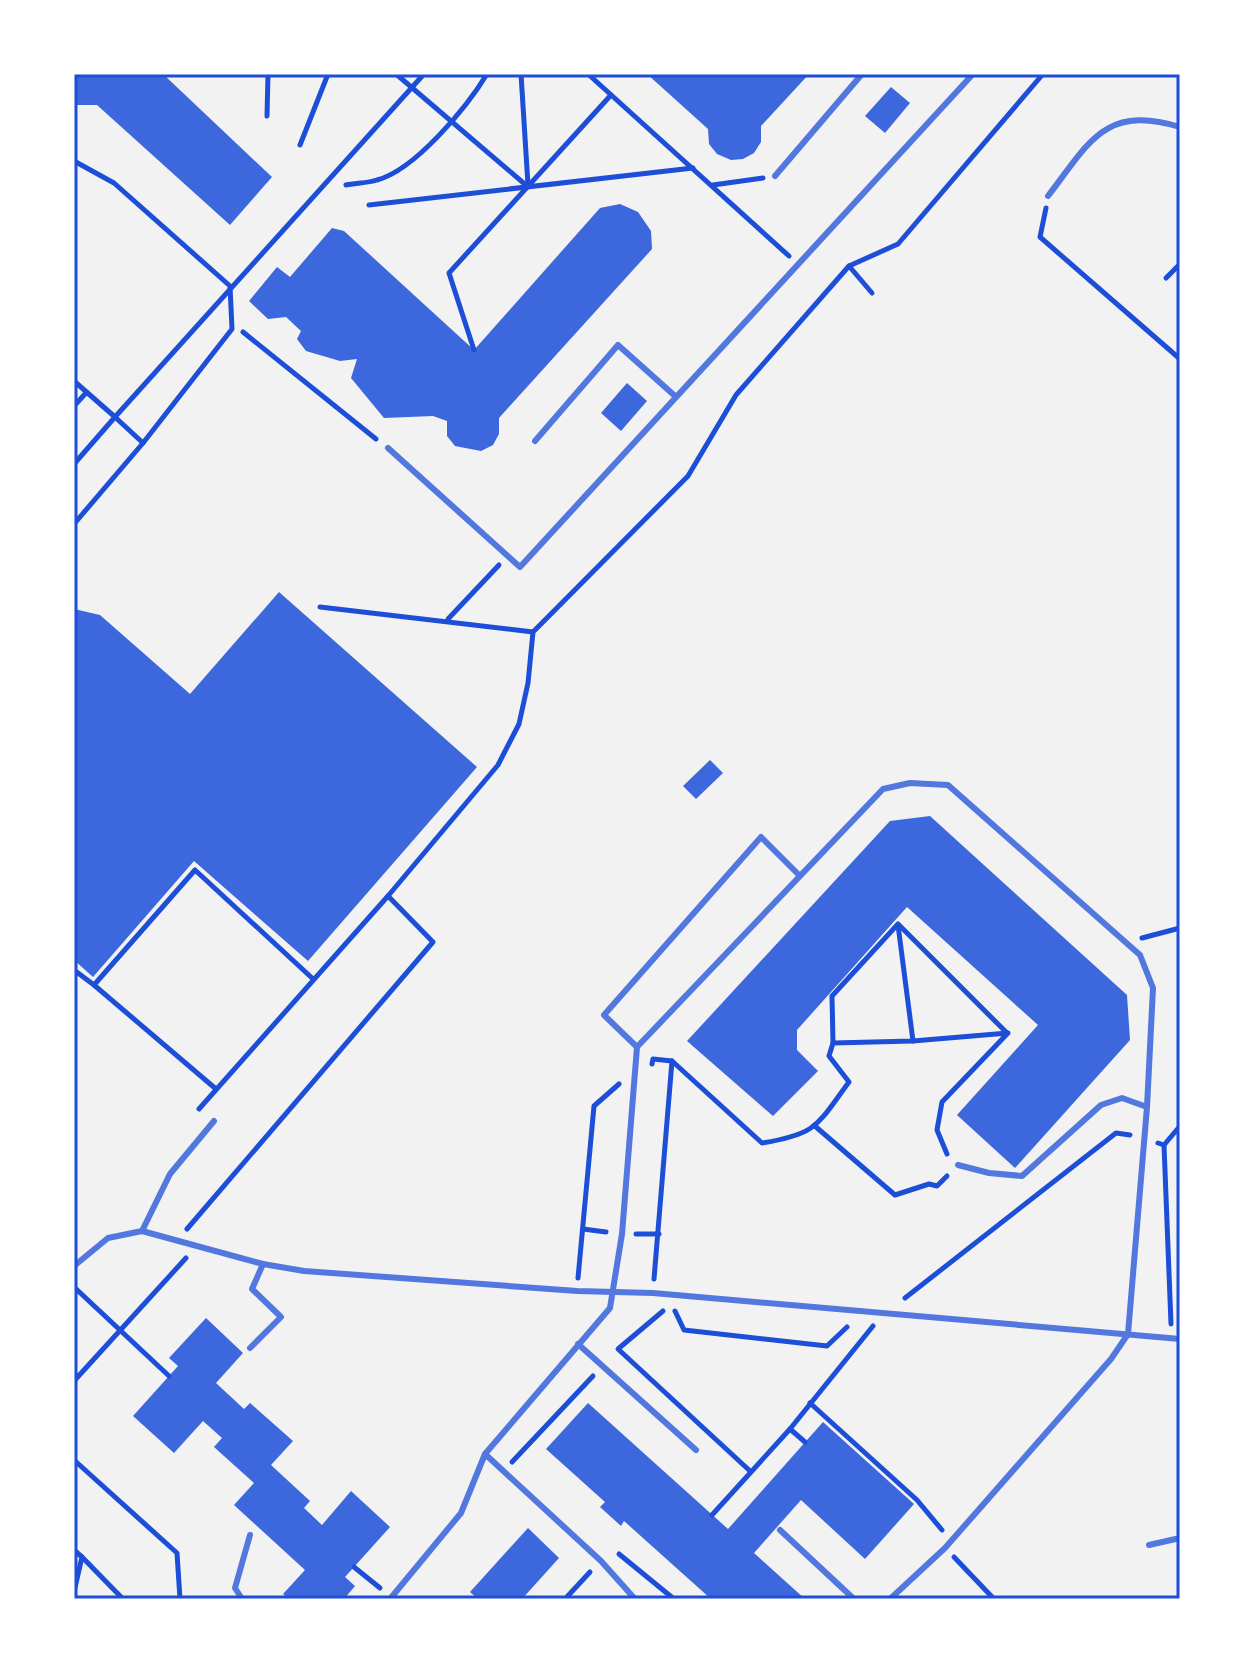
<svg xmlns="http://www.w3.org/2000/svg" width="1254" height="1673" font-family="Literata,serif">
<rect width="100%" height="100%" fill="#f2f2f2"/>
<g fill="#3d67dc">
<path d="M 74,74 L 163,74 L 272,177 L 230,225 L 97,105 L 74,105 Z"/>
<path d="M 647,74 L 809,74 L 761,126 L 761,142 L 754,153 L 743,159 L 731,160 L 717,154 L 709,144 L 708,129 Z"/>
<path d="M 891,87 L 910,103 L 885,133 L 865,116 Z"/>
<path d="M 620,204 L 638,212 L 651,231 L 652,249 L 499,418 L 499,434 L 493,445 L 481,451 L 455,446 L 447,436 L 447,421 L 433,416 L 384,418 L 351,378 L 357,359 L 340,361 L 306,351 L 297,339 L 301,331 L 286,317 L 268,319 L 249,301 L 277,267 L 290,277 L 332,228 L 344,231 L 474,350 L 600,208 Z"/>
<path d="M 627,383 L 647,401 L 621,431 L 601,413 Z"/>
<path d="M 279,592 L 477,767 L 308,961 L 194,861 L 93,977 L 74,960 L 74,609 L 100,615 L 190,694 Z"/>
<path d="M 710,760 L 723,773 L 696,799 L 683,786 Z"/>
<path d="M 930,816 L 1127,995 L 1130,1040 L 1015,1168 L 957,1115 L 1038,1025 L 907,907 L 797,1030 L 797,1050 L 818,1071 L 773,1116 L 687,1041 L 890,821 Z"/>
<path d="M 206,1318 L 243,1353 L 216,1383 L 244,1409 L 250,1403 L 293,1441 L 271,1465 L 310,1501 L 304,1508 L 322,1525 L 351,1491 L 390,1527 L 345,1577 L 355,1586 L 344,1599 L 288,1599 L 283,1594 L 305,1570 L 234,1505 L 254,1483 L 214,1447 L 222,1438 L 203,1421 L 174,1453 L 133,1416 L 178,1366 L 169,1358 Z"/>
<path d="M 588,1403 L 728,1529 L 823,1422 L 914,1504 L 865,1559 L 801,1500 L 754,1553 L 805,1599 L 711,1599 L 624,1521 L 621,1526 L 600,1507 L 605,1502 L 546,1449 Z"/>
<path d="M 528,1528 L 559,1558 L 522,1599 L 478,1599 L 470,1592 Z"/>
</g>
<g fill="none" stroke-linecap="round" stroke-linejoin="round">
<g stroke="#1d4ed8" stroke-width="5">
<path d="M 396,74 L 527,186"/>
<path d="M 521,74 L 528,185"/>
<path d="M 588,74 L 789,256"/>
<path d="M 267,116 L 268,74"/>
<path d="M 300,145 L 328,74"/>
<path d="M 74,161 L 114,183 L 230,286 L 232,329 L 143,443"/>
<path d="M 346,185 C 356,183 368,183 377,180 C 415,170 467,107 487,74"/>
<path d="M 713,185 L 763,178"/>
<path d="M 369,205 L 693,168"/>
<path d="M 1046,208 L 1040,237 L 1180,359"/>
<path d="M 849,266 L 872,293"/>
<path d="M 1166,278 L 1180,264"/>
<path d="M 243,332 L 376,439"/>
<path d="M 474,350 L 449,273 L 611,95"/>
<path d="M 74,381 L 115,417 L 74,464"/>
<path d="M 74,406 L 86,393"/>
<path d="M 74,524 L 143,443 L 115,417 L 424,74"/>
<path d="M 320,607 L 533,632"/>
<path d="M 448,619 L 499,565"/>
<path d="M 898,925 L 913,1041"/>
<path d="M 1142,938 L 1180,928"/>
<path d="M 74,970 L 94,985 L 195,870 L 312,978"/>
<path d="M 94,985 L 216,1089"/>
<path d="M 833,1043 L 832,996 L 898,924 L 1007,1033"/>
<path d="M 672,1061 L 762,1143 C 818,1134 817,1125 849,1082 L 829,1056 L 833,1043 L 913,1041 L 1008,1033 L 942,1102 L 937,1130 L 947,1154"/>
<path d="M 652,1064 L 653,1059 L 672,1061 L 654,1279"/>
<path d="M 199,1109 L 388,896 L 498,765 L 519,724 L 528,683 L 533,632 L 688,476 L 736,395 L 849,266 L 898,244 L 1043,74"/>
<path d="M 816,1127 L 895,1195 L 929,1184 L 937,1186 L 947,1176"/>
<path d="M 1158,1143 L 1164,1145 L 1180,1126"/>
<path d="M 1164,1145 L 1171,1324"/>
<path d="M 187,1229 L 433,942 L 388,896"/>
<path d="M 583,1229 L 606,1232"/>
<path d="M 636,1234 L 659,1234"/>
<path d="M 578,1278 L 594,1106 L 619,1084"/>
<path d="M 74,1287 L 169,1376"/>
<path d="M 905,1298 L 1116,1133 L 1130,1135"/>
<path d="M 663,1311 L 618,1349 L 750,1471"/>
<path d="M 675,1311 L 684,1330 L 827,1346 L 847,1327"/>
<path d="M 74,1381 L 186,1258"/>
<path d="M 810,1403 L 917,1500 L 942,1530"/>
<path d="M 790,1429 L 805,1442"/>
<path d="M 74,1460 L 177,1553 L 180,1599"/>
<path d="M 512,1462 L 593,1376"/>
<path d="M 712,1515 L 790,1429 L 873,1326"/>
<path d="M 74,1550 L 82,1557 L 74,1592"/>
<path d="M 619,1554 L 674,1599"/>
<path d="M 82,1557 L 123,1599"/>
<path d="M 954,1557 L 994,1599"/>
<path d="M 354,1567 L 380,1588"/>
<path d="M 565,1599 L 590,1572"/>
</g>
<g stroke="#5277de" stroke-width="6">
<path d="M 775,176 L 862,74"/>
<path d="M 1048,196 C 1089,143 1104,104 1180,127"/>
<path d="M 535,441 L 618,345 L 675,396"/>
<path d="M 388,448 L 520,567 L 973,74"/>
<path d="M 637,1047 L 604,1015 L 761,837 L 799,875"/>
<path d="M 142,1231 L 170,1174 L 214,1121"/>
<path d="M 74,1266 L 108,1238 L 142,1231 L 263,1264 L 304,1271 L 577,1291 L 653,1293 L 1180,1339"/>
<path d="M 578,1344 L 696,1450"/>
<path d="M 250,1348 L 281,1317 L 252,1289 L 263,1264"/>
<path d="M 485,1454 L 601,1561 L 635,1599"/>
<path d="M 780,1530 L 854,1599"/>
<path d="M 1149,1545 L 1180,1538"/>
<path d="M 242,1599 L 235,1588 L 250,1535"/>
<path d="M 390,1599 L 461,1513 L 485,1454 L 610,1308 L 622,1234 L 637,1047 L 883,789 L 910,783 L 948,785 L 1140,955 L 1153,988 L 1147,1107"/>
<path d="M 890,1599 L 945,1548 L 1111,1359 L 1128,1334 L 1147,1107 L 1122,1098 L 1101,1105 L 1022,1176 L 989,1173 L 958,1165"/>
</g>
</g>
<rect width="1254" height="1673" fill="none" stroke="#ffffff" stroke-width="152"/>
<rect x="76" y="76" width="1102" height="1521" fill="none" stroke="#1d4ed8" stroke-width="3"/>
</svg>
